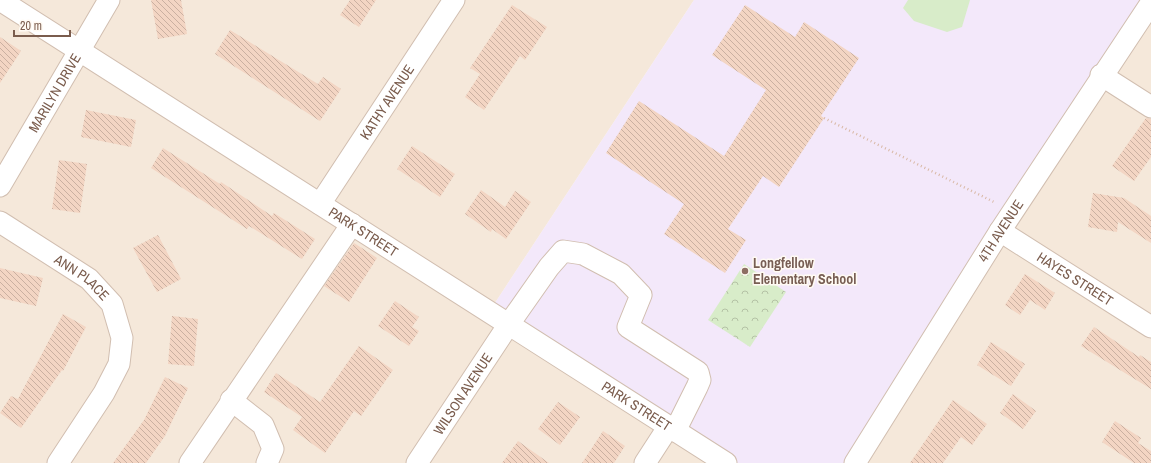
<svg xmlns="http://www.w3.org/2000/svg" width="1151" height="463" font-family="'Archivo Narrow',sans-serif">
<defs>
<pattern id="park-crowns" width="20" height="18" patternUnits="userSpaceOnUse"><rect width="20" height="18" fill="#d8ecc9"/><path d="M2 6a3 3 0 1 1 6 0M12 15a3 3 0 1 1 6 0" fill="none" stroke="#b4c2a5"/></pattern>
<pattern id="building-back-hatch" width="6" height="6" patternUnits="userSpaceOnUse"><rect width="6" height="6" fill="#f3d5c3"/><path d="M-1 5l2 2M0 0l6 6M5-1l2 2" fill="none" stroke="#cab0a1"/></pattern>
</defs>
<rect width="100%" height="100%" fill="#fdf6ec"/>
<g fill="#f5e8da">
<path d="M 0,0 L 694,0 L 489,312 L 726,463 L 0,463 Z"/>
<path d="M 1151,3 L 1151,463 L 855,463 Z"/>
</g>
<path fill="#f3e8fa" d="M 694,0 L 1151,0 L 855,463 L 726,463 L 489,312 Z"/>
<path fill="#d8ecc9" d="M 908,0 L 970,0 L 962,27 L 947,32 L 914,21 L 903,8 Z"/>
<path fill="url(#park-crowns)" d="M 744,264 L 786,292 L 750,347 L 708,320 Z"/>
<g fill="url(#building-back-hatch)">
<path d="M 151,0 L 181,0 L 187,34 L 158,39 Z"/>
<path d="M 350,0 L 376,0 L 359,27 L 340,15 Z"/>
<path d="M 512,5 L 547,27 L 525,60 L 520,56 L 484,110 L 465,97 L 480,74 L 470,68 Z"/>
<path d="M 745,5 L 795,37 L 804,22 L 859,58 L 821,116 L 824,118 L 779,187 L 763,176 L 728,229 L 746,240 L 725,273 L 664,234 L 684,204 L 606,153 L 639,101 L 724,156 L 766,90 L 712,55 Z"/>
<path d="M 230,30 L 318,84 L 323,77 L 341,89 L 320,121 L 215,54 Z"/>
<path d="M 0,37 L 21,51 L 0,83 Z"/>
<path d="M 86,110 L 136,120 L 131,147 L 81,137 Z"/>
<path d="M 1146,118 L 1151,119 L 1151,157 L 1134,181 L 1112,166 Z"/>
<path d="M 412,146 L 455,174 L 440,197 L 397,169 Z"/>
<path d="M 163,148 L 220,184 L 221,182 L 272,216 L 274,213 L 315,239 L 302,259 L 249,226 L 247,229 L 151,168 Z"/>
<path d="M 59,160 L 87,164 L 80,213 L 52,209 Z"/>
<path d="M 481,190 L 505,207 L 515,191 L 531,202 L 506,239 L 492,229 L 491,232 L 465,214 Z"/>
<path d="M 1093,193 L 1124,198 L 1151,216 L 1151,243 L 1118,222 L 1117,232 L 1088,227 Z"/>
<path d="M 158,235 L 181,279 L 157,292 L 133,248 Z"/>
<path d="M 354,243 L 377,258 L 349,302 L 324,286 Z"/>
<path d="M 0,268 L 43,278 L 36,306 L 0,298 Z"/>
<path d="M 1025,274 L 1055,293 L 1045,310 L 1030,300 L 1020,315 L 1005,305 Z"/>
<path d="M 395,301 L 419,317 L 412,327 L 419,331 L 409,346 L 378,326 Z"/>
<path d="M 63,314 L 86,327 L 63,371 L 62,370 L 21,428 L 0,413 L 11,396 L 18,399 Z"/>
<path d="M 172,316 L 198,319 L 194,366 L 168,364 Z"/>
<path d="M 1094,327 L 1139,357 L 1140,355 L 1151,362 L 1151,389 L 1081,346 Z"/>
<path d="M 991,342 L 1025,364 L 1011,386 L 977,365 Z"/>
<path d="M 359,346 L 393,370 L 361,416 L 354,411 L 325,453 L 293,430 L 302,417 L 264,392 L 276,373 L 320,402 Z"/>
<path d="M 165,377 L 188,388 L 165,436 L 146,463 L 113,463 L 144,420 Z"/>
<path d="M 1013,394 L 1036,411 L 1023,429 L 1000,413 Z"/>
<path d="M 953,400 L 987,424 L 972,445 L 961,437 L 943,463 L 910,463 Z"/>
<path d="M 558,402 L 580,417 L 560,445 L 538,429 Z"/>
<path d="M 1115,421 L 1141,438 L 1138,443 L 1151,451 L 1151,463 L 1134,463 L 1102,442 Z"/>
<path d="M 603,431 L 625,446 L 614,463 L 582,463 Z"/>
<path d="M 518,441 L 549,463 L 502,463 Z"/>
</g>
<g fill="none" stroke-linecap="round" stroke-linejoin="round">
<g stroke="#d1beb0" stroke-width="23">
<g id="minor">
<path id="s1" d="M 0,0 L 726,463"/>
<path d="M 1101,75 L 1151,107"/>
<path id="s2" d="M 0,186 L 109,0"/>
<path id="s3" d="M 320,204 L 454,0"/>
<path id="s4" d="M 0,222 L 89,279 L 112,304 L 122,338 L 119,364 L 104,393 L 58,463"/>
<path id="s5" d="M 1000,231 L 1151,327"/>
<path d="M 231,400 L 263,425 L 273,449 L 267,463"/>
<path d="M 190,463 L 352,224"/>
<path id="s6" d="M 417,463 L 509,324 L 549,267 L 563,251 L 583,254 L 621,274 L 641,295 L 628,327 L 698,372 L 700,380 L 697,387 L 675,431"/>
<path d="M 645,463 L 669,426"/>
<path id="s7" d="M 855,463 L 1000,231 L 1151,3"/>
</g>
</g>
<path stroke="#d9b8a5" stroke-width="2.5" stroke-dasharray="1 3" stroke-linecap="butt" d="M 824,118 L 996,203"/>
<use href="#minor" stroke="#fff" stroke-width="21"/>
</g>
<circle fill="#8d6e63" stroke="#fffaf3" stroke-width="1.5" cx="745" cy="271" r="4"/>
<g text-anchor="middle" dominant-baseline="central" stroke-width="3" stroke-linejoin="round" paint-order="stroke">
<g font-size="14" fill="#7a5c4d" stroke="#fffaf3">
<text stroke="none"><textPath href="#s2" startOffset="108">MARILYN DRIVE</textPath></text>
<text stroke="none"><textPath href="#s3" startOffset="122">KATHY AVENUE</textPath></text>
<text stroke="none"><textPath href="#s7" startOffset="274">4TH AVENUE</textPath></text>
<text stroke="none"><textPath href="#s1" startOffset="431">PARK STREET</textPath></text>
<text stroke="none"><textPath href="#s4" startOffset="99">ANN PLACE</textPath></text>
<text stroke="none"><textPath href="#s5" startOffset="89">HAYES STREET</textPath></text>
<text stroke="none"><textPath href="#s6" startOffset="83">WILSON AVENUE</textPath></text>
<text stroke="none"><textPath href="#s1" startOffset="755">PARK STREET</textPath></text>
</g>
<g font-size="14" font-weight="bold" fill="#785e54" stroke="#fffaf3" text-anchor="start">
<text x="753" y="263">Longfellow<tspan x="753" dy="16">Elementary School</tspan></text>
</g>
</g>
<path d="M14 30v6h56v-6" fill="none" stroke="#7a5c4d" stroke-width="2"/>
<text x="20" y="30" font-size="12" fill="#7a5c4d" stroke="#fffaf3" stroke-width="3" paint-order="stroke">20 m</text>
</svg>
